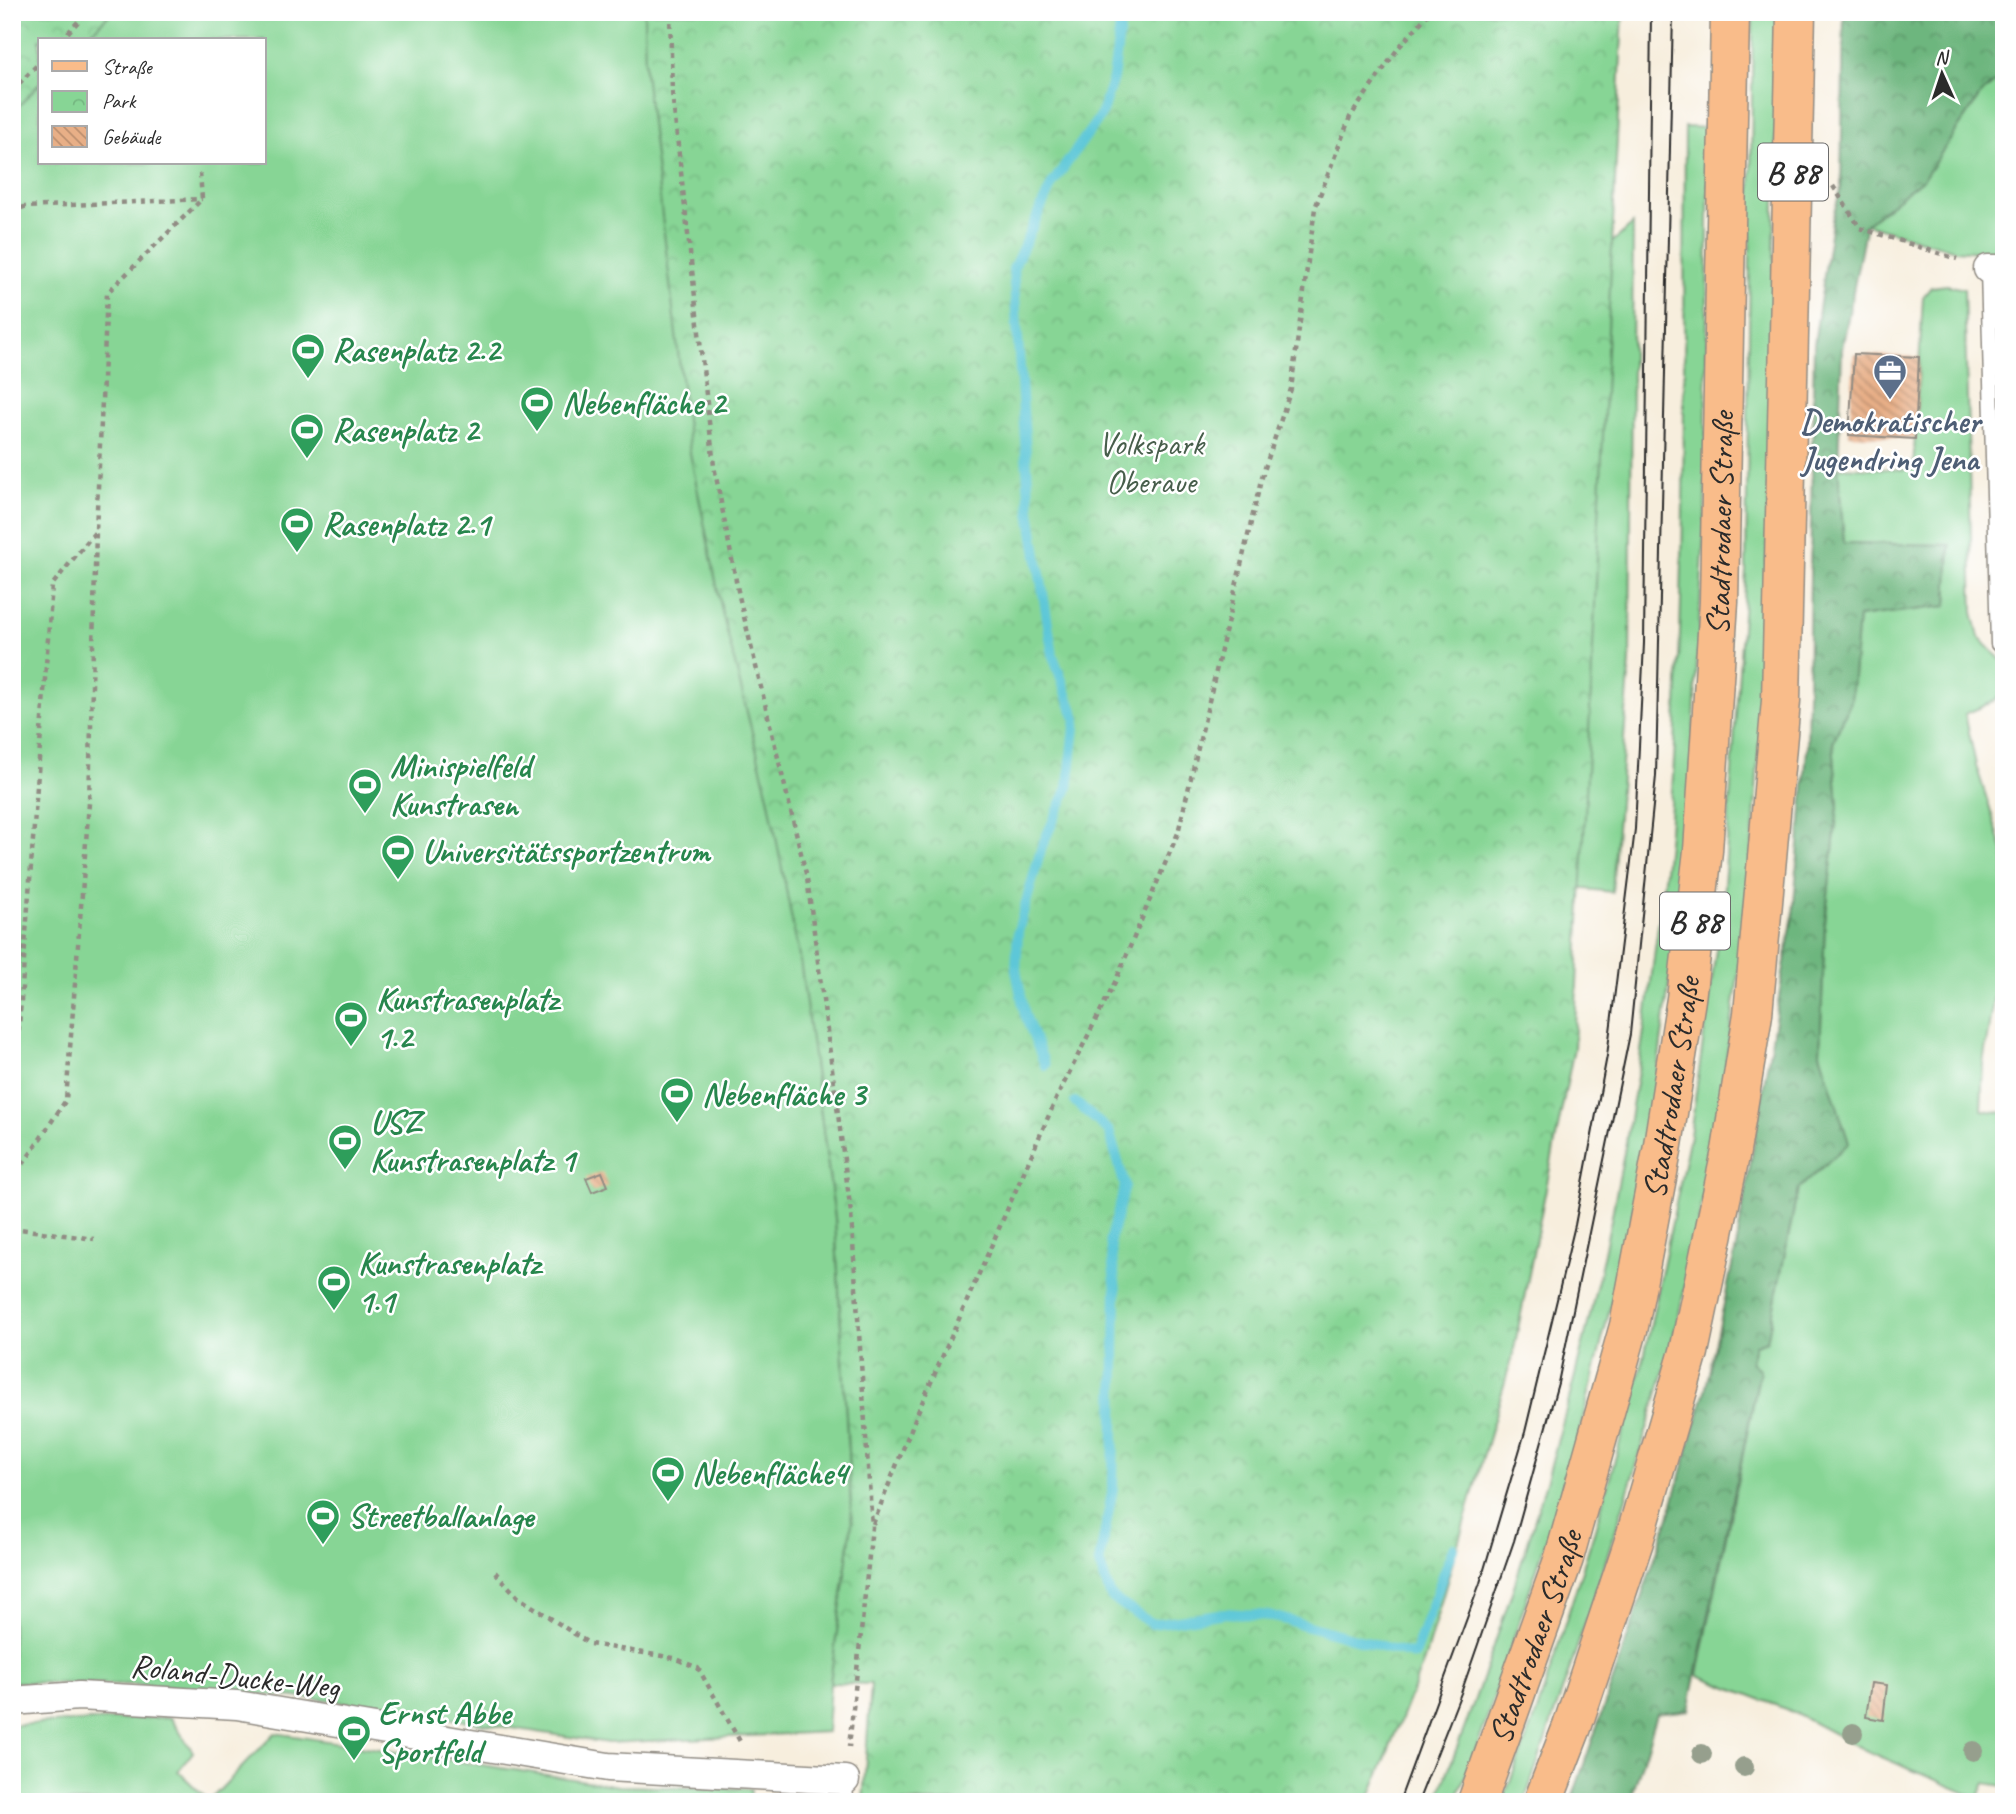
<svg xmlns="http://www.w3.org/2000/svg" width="2016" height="1814" font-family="Caveat,sans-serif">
<defs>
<pattern id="forest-crowns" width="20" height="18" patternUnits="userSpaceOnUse" patternTransform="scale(1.75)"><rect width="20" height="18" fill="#6db67e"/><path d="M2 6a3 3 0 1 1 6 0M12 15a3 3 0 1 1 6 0" fill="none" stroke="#5a9467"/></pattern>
<pattern id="park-crowns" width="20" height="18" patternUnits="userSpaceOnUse" patternTransform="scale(1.75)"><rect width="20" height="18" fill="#87d595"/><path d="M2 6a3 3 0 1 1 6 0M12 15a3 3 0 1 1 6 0" fill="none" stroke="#75b781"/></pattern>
<pattern id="building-back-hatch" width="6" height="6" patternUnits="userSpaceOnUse" patternTransform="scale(1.75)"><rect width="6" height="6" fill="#e8af87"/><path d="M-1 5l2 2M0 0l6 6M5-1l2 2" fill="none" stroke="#bc8f6f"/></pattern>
</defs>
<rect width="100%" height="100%" fill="#fff"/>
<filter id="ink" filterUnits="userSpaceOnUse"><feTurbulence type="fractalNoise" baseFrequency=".0143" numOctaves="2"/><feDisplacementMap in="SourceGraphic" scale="14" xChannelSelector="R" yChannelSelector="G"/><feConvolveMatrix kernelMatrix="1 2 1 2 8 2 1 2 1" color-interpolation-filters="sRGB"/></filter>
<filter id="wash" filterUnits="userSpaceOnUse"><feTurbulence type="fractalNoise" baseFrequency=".00686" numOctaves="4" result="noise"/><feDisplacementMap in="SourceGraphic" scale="28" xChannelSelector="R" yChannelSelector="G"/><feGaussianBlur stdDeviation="1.57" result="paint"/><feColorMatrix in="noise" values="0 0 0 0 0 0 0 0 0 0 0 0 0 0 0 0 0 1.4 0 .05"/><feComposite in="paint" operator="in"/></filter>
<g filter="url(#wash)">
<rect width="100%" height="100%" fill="#f7eedd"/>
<g fill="#87d595" stroke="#598060" stroke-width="2">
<path d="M 112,12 L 654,12 L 684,90 L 887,1531 L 814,1063 L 835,1218 L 852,1523 L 830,1683 L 827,1732 L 608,1743 L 330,1700 L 146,1685 L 12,1682 L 12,113 L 40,83 L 40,163 L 264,163 L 264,40 L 83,40 Z"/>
<path d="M 1753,12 L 1778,12 C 1775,198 1773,384 1766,570 C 1763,658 1760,747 1753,835 C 1739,995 1714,1157 1679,1314 C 1666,1370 1648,1425 1631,1481 C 1598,1589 1561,1695 1524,1802 L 1502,1802 L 1536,1715 L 1595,1529 L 1644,1358 L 1690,1135 L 1723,900 L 1746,571 Z"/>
<path d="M 2004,75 L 2004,254 L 1955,250 L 1866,224 L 1924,178 L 1982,93 Z"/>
<path d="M 1685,127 L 1709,128 L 1705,515 L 1687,852 L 1655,1088 L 1631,1223 L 1571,1466 L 1482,1733 L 1455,1802 L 1436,1802 C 1547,1523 1621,1239 1656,941 C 1661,904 1666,867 1669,830 C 1688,597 1683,361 1685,127 Z"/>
<path d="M 1633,224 L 1630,662 L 1612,892 L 1558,886 L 1591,261 Z"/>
<path d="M 1947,285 L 1964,289 L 1973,612 L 1979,637 L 2004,663 C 2004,703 2001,698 1965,714 L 1976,765 L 2004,853 L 2004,931 L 1983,1063 L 1981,1110 L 2004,1113 L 2004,1786 L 1985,1783 L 1978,1798 L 1865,1750 L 1793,1712 L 1698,1675 L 1760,1370 L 1751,1362 L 1755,1345 L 1767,1341 L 1798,1189 L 1848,1143 L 1820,1053 L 1825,922 L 1838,806 L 1833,742 L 1851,701 L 1858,617 L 1947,605 L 1950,545 L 1844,543 L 1838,467 L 1913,470 L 1923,297 L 1931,287 Z"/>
<path d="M 170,1717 L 193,1752 L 178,1771 L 209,1801 L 275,1733 L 618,1786 L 751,1789 L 750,1802 L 12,1802 L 12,1725 Z"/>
</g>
<path fill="url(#forest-crowns)" stroke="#4c7054" stroke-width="2" d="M 1844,12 L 2004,12 L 2004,75 L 1982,93 L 1924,178 L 1866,224 L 1842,349 L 1838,467 L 1844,543 L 1950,545 L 1947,606 L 1858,617 L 1851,701 L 1833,742 L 1838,806 L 1825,922 L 1820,1053 L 1849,1143 L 1798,1189 L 1767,1341 L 1755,1345 L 1751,1362 L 1760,1370 L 1689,1710 L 1657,1714 L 1630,1802 L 1571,1802 L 1669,1517 L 1706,1387 L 1736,1248 L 1793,915 L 1807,750 L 1814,344 L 1832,220 L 1841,188 Z"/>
<g fill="url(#park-crowns)" stroke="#598060" stroke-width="2">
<path d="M 12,12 L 112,12 L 83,40 L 40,40 L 40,83 L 12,113 Z"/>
<path d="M 644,12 L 1623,12 L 1574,1048 L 1513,1354 L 1424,1661 L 1368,1802 L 863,1802 L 871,1684 L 830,1683 L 852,1523 L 835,1218 L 801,967 L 768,796 L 723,616 L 690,453 L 645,72 Z"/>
</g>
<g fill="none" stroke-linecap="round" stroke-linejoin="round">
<g stroke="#5dc7d8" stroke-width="10">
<path d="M 1045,1065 L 1025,1015 L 1016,970 L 1018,931 L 1042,846 L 1068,788 L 1076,719 L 1053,656 L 1030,511 L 1013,269 L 1052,184 L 1101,115 L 1113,78 L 1122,12"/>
<path d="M 1075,1102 L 1109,1131 L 1125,1186 L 1110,1240 L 1116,1290 L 1113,1488 L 1099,1563 L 1111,1597 L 1152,1624 L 1225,1613 L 1272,1616 L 1414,1655 L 1453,1548"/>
</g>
</g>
<g id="blocks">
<g fill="url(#building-back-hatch)">
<path d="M 1854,354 L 1919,357 L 1915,439 L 1849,435 Z"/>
<path d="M 602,1172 L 608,1186 L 592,1192 L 586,1178 Z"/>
<path d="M 1871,1683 L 1887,1685 L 1883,1720 L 1866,1717 Z"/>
</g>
</g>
</g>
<g filter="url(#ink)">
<use href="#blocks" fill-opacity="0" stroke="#918c84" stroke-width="2"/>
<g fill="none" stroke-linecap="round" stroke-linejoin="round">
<g stroke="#918c84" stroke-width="17">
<g id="service">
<path d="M 1988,269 L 1998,644 L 2004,648"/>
<path d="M 845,1780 L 846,1802"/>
</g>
</g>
<g stroke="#918c84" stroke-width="31">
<g id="minor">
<path d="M 1988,269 L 2004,269"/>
<path d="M 12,1701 L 79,1696 L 237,1705 L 608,1767 L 845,1780"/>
</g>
</g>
<g stroke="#918c84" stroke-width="41">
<g id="primary">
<path id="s1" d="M 1477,1802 L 1564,1558 L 1629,1326 L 1662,1151 L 1686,999 L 1703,851 L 1719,602 L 1730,12"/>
<path d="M 1543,1802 L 1572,1727 L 1634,1541 L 1689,1352 L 1731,1151 L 1753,1014 L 1781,701 L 1796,12"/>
</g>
</g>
<g stroke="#918c84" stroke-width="4.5" stroke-dasharray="5 5" stroke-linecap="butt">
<path d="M 670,12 L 672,92 L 714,466 L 739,596 L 807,878 L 851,1213 L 872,1527 L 849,1747"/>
<path d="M 61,40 L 87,12"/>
<path d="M 12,91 L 40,62"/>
<path d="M 1833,186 L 1860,228 L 1957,259"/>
<path d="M 12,212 L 24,207 L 202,199"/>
<path d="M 12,1121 L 52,585 L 96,531"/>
<path d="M 2001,1138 L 2004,1116"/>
<path d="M 12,1181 L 66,1100 L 89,803 L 96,530 L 107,293 L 202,199 L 200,172"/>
<path d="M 12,1228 L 94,1239"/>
<path d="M 873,1524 L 917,1414 L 1057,1097 L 1116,980 L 1178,833 L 1261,480 L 1291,389 L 1315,208 L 1350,117 L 1399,47 L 1430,12"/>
<path d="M 495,1572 L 518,1597 L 590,1644 L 674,1658 L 698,1668 L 741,1743"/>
</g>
<use href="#service" stroke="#fff" stroke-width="14"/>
<use href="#minor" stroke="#fff" stroke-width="28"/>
<use href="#primary" stroke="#f9bc8a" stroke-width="38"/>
<g stroke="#2b2b2b" stroke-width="2">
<path d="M 1399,1802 L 1480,1583 L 1525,1432 L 1575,1225 L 1607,1056 L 1635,829 L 1644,643 L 1651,12"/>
<path d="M 1418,1802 L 1461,1693 L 1514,1541 L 1558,1383 L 1630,1034 L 1656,776 L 1673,12"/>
</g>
</g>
<g fill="#969f8d">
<circle cx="1853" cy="1733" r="10"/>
<circle cx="1973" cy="1751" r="10"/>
<circle cx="1702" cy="1754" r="10"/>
<circle cx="1744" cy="1767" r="10"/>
</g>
</g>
<defs>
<g id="stadium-pin" transform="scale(1.75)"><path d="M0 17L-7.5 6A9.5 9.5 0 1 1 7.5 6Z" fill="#2e9e5b" stroke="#fff"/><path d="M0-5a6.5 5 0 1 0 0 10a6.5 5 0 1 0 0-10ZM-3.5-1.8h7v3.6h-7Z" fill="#fff"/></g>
<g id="office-pin" transform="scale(1.75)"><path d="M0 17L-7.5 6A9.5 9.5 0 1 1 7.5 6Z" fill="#5c6f8a" stroke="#fff"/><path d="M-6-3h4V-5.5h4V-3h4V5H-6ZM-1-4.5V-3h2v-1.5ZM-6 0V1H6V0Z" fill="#fff"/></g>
</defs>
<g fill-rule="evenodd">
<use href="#stadium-pin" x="308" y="350"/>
<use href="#office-pin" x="1890" y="371"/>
<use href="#stadium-pin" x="537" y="403"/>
<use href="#stadium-pin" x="307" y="430"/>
<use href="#stadium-pin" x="297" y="524"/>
<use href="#stadium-pin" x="365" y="785"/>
<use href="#stadium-pin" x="398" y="851"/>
<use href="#stadium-pin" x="351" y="1018"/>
<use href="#stadium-pin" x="677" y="1094"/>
<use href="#stadium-pin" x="345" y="1141"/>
<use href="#stadium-pin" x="334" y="1282"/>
<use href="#stadium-pin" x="668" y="1473"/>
<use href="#stadium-pin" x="323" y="1516"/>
<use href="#stadium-pin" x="354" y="1732"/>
</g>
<g text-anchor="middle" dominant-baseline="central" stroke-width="5" stroke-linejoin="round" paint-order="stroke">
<g fill="#fff" stroke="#6b6b6b" stroke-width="2">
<rect x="1758" y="143.5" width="70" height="57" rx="5"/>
<rect x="1660" y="892.5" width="70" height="57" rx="5"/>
</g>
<g font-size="32" font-weight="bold" fill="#2b2b2b">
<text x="1793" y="172">B 88</text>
<text x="1695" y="921">B 88</text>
</g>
<g font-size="33" font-weight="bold" fill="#27864d" stroke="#fff" text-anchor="start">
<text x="332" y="350">Rasenplatz 2.2</text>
<text x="562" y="403">Nebenfläche 2</text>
<text x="332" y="430">Rasenplatz 2</text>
<text x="322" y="524">Rasenplatz 2.1</text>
<text x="390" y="766">Minispielfeld<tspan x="390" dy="38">Kunstrasen</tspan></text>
<text x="422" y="851">Universitätssportzentrum</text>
<text x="376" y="999">Kunstrasenplatz<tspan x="376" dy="38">1.2</tspan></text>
<text x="702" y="1094">Nebenfläche 3</text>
<text x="370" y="1122">USZ<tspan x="370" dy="38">Kunstrasenplatz 1</tspan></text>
<text x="358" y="1263">Kunstrasenplatz<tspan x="358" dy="38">1.1</tspan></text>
<text x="692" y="1473">Nebenfläche4</text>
<text x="348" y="1516">Streetballanlage</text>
<text x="378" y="1713">Ernst Abbe<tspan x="378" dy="38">Sportfeld</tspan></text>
</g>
<g font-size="33" font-weight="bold" fill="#4e5e75" stroke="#fff">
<text x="1890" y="421">Demokratischer<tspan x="1890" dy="38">Jugendring Jena</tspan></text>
</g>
<g font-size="33" fill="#475e4b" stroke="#fff">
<text x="1151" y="444">Volkspark<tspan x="1151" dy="38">Oberaue</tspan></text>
</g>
<g font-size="33" fill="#2b2b2b" stroke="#fff">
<text stroke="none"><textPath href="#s1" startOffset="1309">Stadtrodaer Straße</textPath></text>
<text stroke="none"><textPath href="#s1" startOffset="742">Stadtrodaer Straße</textPath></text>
<text stroke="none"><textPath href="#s1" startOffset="175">Stadtrodaer Straße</textPath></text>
<text transform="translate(235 1676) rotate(6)">Roland-Ducke-Weg</text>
</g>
</g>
<rect width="2016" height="1814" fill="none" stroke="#fff" stroke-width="42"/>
<rect x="38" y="38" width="228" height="126" fill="#ffffff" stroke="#aaaaaa" stroke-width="2"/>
<rect x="52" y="61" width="35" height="10" fill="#f9bc8a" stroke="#aaaaaa" stroke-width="2"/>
<text x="102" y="74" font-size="21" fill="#2b2b2b">Straße</text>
<rect x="52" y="91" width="35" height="21" fill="url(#park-crowns)" stroke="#aaaaaa" stroke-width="2"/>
<text x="102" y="108" font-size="21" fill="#2b2b2b">Park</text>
<rect x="52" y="126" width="35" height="21" fill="url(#building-back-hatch)" stroke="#aaaaaa" stroke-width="2"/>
<text x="102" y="144" font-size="21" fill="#2b2b2b">Gebäude</text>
<g transform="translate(1942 74) rotate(357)" stroke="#ffffff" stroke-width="5" paint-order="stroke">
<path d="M0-5L12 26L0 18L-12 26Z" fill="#2b2b2b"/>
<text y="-10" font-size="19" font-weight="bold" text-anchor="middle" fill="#2b2b2b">N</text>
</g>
</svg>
